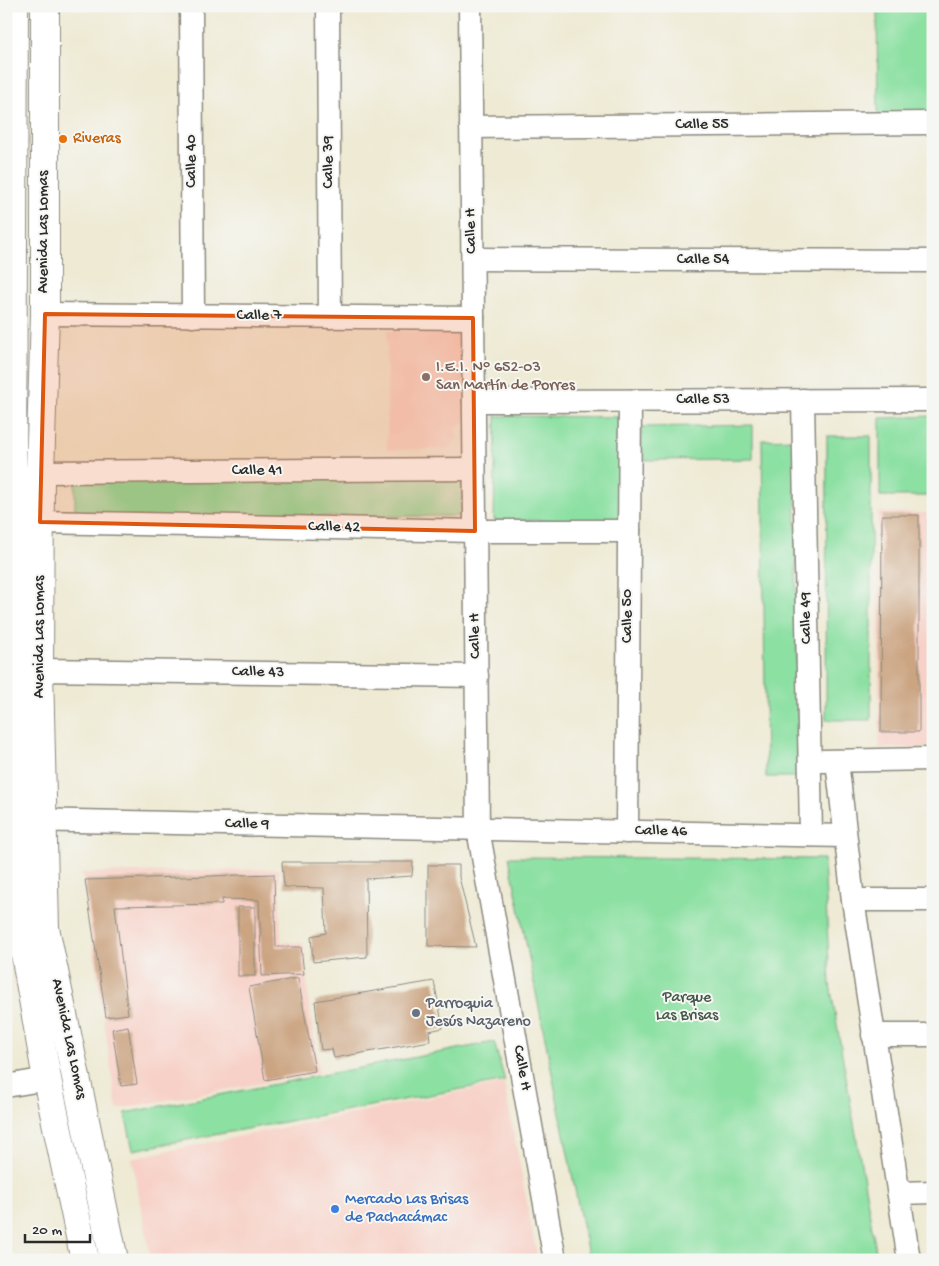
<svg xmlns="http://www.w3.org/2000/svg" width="939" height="1266" font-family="'Gochi Hand',sans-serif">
<rect width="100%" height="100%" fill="#f6f6f2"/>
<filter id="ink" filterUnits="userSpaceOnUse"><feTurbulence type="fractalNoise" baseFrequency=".02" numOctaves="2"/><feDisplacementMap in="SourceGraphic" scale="10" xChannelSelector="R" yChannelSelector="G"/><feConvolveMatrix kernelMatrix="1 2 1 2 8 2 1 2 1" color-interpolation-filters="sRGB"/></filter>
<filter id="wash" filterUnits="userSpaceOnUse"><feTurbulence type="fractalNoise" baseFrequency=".0096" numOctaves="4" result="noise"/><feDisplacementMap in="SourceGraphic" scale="20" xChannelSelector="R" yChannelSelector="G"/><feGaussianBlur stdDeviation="1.12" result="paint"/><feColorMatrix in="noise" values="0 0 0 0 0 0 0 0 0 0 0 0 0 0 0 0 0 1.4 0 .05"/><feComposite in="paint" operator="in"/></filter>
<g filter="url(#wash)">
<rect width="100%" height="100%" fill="#eeead4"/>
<g fill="#f7d1c7">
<path d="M 387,331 L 464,331 L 465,423 L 456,428 L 457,440 L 450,449 L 387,450 Z"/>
<path d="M 878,512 L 933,513 L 933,748 L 879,748 Z"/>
<path d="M 279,869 L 281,942 L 303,943 L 309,1004 L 319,1073 L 117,1109 L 82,873 Z"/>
<path d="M 504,1083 L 538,1260 L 151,1260 L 132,1158 Z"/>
</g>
<g fill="#8be0a2" stroke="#5b8666">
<path d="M 877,6 L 933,6 L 933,115 L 878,116 Z"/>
<path d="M 496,416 L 623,417 L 621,521 L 494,520 Z"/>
<path d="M 933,416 L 933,496 L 880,496 L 880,418 Z"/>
<path d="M 753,425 L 753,459 L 642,460 L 641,427 Z"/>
<path d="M 827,436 L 871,436 L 871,720 L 826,720 Z"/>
<path d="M 795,439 L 798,777 L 766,777 L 762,440 Z"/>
<path d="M 462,475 L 462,516 L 75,518 L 75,477 Z"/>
<path d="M 509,857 L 824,859 L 830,984 L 876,1251 L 825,1260 L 589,1260 Z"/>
<path d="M 494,1042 L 505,1081 L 133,1150 L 125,1113 Z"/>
</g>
<g id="blocks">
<g fill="#cba482">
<path d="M 882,515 L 919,515 L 919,732 L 881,732 Z"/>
<rect x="928" y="519" width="5" height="30"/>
<path d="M 282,862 L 413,862 L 412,876 L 366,879 L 367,957 L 313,962 L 311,936 L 326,933 L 324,888 L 284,887 Z"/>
<path d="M 428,865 L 459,865 L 459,877 L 476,947 L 428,946 Z"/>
<path d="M 274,874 L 276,947 L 301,947 L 304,974 L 262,976 L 259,900 L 222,899 L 222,904 L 115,906 L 128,1014 L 106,1017 L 85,880 Z"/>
<rect x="238" y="907" width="17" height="69"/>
<path d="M 298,978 L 315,1071 L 265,1080 L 249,987 Z"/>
<path d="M 434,981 L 443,1028 L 429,1031 L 430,1041 L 334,1058 L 332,1049 L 321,1050 L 315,1001 Z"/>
<path d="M 128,1026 L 137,1084 L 121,1086 L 112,1029 Z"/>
</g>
</g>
</g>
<g filter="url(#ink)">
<use href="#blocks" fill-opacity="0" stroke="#8c8a80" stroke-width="1"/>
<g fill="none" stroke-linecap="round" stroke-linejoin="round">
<g stroke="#8c8a80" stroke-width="25">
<g id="street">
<path d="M 191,6 L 193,316"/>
<path d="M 328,6 L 330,317"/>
<path d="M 470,6 L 478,829 L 555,1260"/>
<path d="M 471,127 L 933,123"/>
<path d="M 473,259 L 933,261"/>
<path d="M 45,314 L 473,318"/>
<path d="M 803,400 L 811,835"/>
<path d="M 474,401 L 933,400"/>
<path d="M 24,478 L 40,472 L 474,469"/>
<path d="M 40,522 L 475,531 L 629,531"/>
<path d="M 39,670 L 477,676"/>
<path d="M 823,761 L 933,759"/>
<path d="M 837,761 L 853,900 L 909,1260"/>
<path d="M 25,820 L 844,836"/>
<path d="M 627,832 L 630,401"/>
<path d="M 853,900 L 933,900"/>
<path d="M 873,1035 L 933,1035"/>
<path d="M 6,1086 L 47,1079"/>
<path d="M 899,1193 L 933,1192"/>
</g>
</g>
<g stroke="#8c8a80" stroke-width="30">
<g id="secondary">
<path d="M 14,6 L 12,483 L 15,788 L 20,925 L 47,1079 L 85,1260"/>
<path d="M 45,6 L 45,314 L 40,472 L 39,670 L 45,928 L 114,1260"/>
</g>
</g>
<use href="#street" stroke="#fff" stroke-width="22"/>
<use href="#secondary" stroke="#fff" stroke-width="28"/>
</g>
</g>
<path fill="#df570e" fill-opacity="0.2" stroke="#df570e" stroke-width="4" stroke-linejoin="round" d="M 45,314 L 473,318 L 475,531 L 40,522 Z"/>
<circle fill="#e8710a" stroke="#f6f6f2" stroke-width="2" cx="63" cy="139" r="5"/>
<circle fill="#8d6e63" stroke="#f6f6f2" stroke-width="2" cx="426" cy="377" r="5"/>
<circle fill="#6b7280" stroke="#f6f6f2" stroke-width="2" cx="416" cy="1013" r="5"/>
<circle fill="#3f7fe0" stroke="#f6f6f2" stroke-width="2" cx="335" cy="1209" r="5"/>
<g text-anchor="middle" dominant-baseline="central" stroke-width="4" stroke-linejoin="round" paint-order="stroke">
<g font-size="16" fill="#2b2b2b" stroke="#f6f6f2">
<text x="702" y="125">Calle 55</text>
<text transform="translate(192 161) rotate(-90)">Calle 40</text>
<text transform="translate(329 162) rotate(-90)">Calle 39</text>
<text transform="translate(472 231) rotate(-91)">Calle H</text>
<text transform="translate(44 232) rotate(-90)">Avenida Las Lomas</text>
<text x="703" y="260">Calle 54</text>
<text x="259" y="316">Calle 7</text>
<text x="703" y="400">Calle 53</text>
<text x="257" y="471">Calle 41</text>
<text transform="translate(334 528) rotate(1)">Calle 42</text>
<text transform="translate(628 616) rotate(-90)">Calle 50</text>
<text transform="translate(807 618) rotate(-91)">Calle 49</text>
<text transform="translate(476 636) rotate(-91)">Calle H</text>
<text transform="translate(40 637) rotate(-90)">Avenida Las Lomas</text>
<text transform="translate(258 673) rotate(1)">Calle 43</text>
<text transform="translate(247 825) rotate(1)">Calle 9</text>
<text transform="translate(661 832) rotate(1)">Calle 46</text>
<text transform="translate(68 1039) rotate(78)">Avenida Las Lomas</text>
<text transform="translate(521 1068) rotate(80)">Calle H</text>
</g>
<g font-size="16" fill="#c56008" stroke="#f6f6f2" text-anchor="start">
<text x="73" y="139">Riveras</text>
</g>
<g font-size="16" fill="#785e54" stroke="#f6f6f2" text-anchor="start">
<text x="436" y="368">I.E.I. N° 652-03<tspan x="436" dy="18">San Martín de Porres</tspan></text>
</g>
<g font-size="16" fill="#435849" stroke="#f6f6f2">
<text x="687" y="998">Parque<tspan x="687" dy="18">Las Brisas</tspan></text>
</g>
<g font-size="16" fill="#5b616d" stroke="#f6f6f2" text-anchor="start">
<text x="426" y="1004">Parroquia<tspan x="426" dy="18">Jesús Nazareno</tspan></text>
</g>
<g font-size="16" fill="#366cbe" stroke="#f6f6f2" text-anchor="start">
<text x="345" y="1200">Mercado Las Brisas<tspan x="345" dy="18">de Pachacámac</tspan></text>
</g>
</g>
<rect width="939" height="1266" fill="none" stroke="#f6f6f2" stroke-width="25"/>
<path d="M25 1234v8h65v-8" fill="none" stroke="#2b2b2b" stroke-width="2.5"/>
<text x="32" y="1234" font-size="15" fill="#2b2b2b" stroke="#f6f6f2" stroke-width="4" paint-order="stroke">20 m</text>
</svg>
